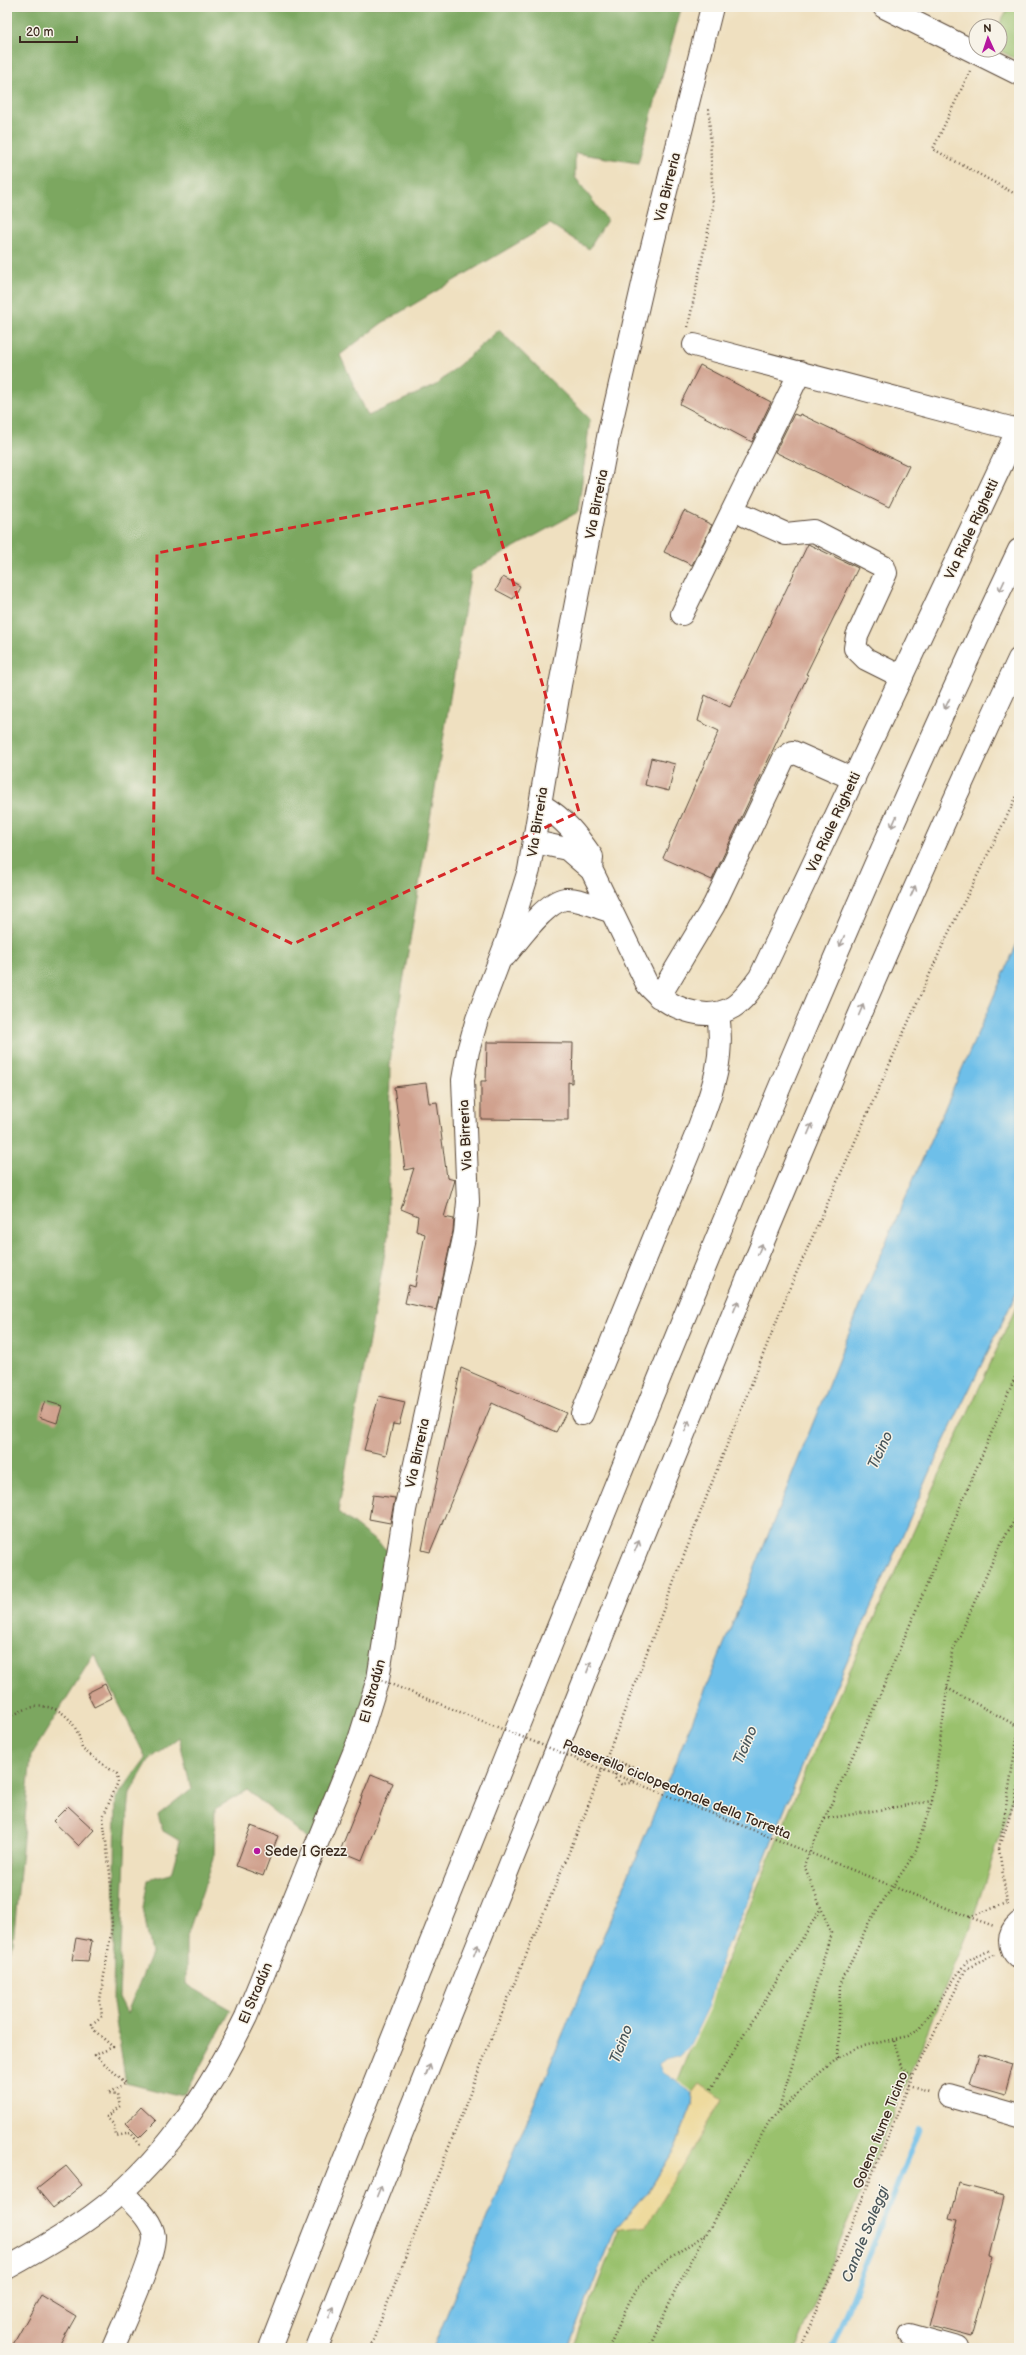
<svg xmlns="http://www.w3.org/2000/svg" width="1026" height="2355" font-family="'Balsamiq Sans',sans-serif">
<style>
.green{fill:#9ac16d;stroke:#6a7646}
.forest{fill:#7ba760;stroke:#5b683f;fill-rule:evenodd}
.sand{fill:#eeda9e;stroke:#94825e}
.water{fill:#6ebfe9;stroke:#547484}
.pier{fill:#efe0c0}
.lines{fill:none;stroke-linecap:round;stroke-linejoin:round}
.stream{stroke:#6ebfe9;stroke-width:5.5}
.building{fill:#d0a18e}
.minor-casing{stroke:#564536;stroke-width:24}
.highway-casing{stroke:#564536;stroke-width:24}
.path{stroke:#564536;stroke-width:2.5;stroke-dasharray:1 3;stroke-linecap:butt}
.minor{stroke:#fff;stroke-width:22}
.highway{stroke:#fff;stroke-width:22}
.path-bridge{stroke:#564536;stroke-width:2.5;stroke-dasharray:1 3;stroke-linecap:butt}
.oneway{stroke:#a79f9a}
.marked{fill:none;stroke:#d62828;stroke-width:3;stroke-dasharray:8 5;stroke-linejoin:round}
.poi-dot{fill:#b5179e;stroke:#f7f3e8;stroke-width:1.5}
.labels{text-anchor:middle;stroke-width:3;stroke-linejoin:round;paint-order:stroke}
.street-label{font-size:14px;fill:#3b2a1e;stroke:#f7f3e8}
.poi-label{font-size:14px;fill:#3b2a1e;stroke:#f7f3e8;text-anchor:start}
.water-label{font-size:15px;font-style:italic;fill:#4a575b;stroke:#f7f3e8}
</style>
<rect width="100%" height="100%" fill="#f7f3e8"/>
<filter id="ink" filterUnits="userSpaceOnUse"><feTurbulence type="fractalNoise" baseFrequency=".025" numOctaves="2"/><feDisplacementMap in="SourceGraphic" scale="8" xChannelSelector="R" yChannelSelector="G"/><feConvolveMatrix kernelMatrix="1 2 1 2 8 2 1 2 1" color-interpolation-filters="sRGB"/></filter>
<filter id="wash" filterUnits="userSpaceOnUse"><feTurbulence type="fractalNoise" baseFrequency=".012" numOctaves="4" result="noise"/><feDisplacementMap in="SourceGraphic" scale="16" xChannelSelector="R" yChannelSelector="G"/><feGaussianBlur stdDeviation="0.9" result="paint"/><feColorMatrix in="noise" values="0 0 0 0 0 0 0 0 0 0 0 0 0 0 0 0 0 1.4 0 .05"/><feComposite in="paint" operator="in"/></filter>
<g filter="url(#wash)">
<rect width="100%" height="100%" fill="#efe0c0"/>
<g class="green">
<path d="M1009,7H1019V61L999,50L998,26Z"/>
<path d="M1019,1301V1778L968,1933L796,2348H573L681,2070L829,1716Z"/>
</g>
<path class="forest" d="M7,7H678L681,9L638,163L575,153V177L607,220L589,249L550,224L382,323L340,355L368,416L436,385L499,330L590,419L578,512L471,571L390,1061L388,1236L338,1512L396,1557L385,1636L316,1846L247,1790L215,1809L214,1858L186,1939V1984L231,2010L185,2094L174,2095L126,2083L113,2003L116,1798L146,1758L94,1654L31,1756L13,1943L7,1956ZM179,1737L191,1789L158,1815L163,1831L180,1841L171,1874L148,1880L143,1907L151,1954L127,2013L119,1997L126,1834L130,1793L149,1760Z"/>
<path class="sand" d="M700,2084L722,2099L646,2226L614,2230L648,2192L675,2148L692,2105L693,2093Z"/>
<path class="water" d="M1019,939V1288L944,1441L825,1711L731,1941L725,1949L709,2006L690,2045L678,2056L666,2059L659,2064L662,2072L693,2093L692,2105L675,2148L648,2192L614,2230L568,2348H433L736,1615L882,1251Z"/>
<path class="pier" d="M731,1941H733L727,1950L711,2007L692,2046L679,2058L667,2061L662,2065L663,2071L694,2092L693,2093L662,2072L659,2064L666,2059L678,2056L690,2045L709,2006L725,1949Z"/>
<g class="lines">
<path class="stream" d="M832,2348L919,2129"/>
</g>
<g id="blocks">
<g class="building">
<path d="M700,365L771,402L752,442L680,404Z"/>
<path d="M794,414L799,416L800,414L909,466L889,507L775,452Z"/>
<path d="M684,511L712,525L692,565L664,552Z"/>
<path d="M808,544L858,568L806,674L808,675L712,880L663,858L719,731L698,721L705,695L730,707Z"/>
<path d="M503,577L520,586L513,599L496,590Z"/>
<path d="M651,758L675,764L669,791L645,785Z"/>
<path d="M487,1042L573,1043L572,1083L568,1082V1120L481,1119V1081H486Z"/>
<path d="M426,1083L429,1103L437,1102L447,1178L455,1180L444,1217L454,1219L453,1231L436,1310L405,1303L409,1285L415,1287L425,1234L416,1231L418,1216L401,1209L414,1168L405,1170L394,1087Z"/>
<path d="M461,1368L566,1413L556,1432L492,1403L430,1552L422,1550Z"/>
<path d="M379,1396L405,1402L399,1425L393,1424L386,1455L364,1450Z"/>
<path d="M45,1401L62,1406L57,1423L39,1417Z"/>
<path d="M373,1495L395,1498L390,1523L369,1519Z"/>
<path d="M105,1684L112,1698L94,1707L87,1693Z"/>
<path d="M371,1774L393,1783L362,1860L340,1851Z"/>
<path d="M68,1806L94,1830L79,1846L53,1821Z"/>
<path d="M251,1826L278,1836L263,1876L236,1866Z"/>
<path d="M76,1938L92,1941L88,1961L72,1960Z"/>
<path d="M979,2054L1013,2064L1005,2094L970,2084Z"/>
<path d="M141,2107L156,2121L139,2138L125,2124Z"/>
<path d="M66,2166L82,2185L53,2208L37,2189Z"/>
<path d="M959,2184L1004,2196L989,2256L993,2257L971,2337L930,2326L958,2220L950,2218Z"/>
<path d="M41,2295L76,2316L58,2348H11Z"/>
</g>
</g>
</g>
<g filter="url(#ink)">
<use href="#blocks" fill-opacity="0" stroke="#564536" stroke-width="1"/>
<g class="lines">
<defs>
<g id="minor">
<path d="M884,7L1019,74"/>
<path d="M694,345L1018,430"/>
<path d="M746,516L786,534L814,531L884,567L886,573L857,636L855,648L866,659L902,677"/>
<path d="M682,614L800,372"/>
<path d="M541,805C564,818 577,835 592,857L591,869L647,984C666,1007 705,1024 733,1007C744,1000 752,988 760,977L1019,427"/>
<path d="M535,842L567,849L589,868"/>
<path d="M506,955C519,940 545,902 565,899C579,898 596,907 610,911"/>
<path d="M659,997L714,905L784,758L793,752L854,779"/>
<path d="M582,1414L696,1135C712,1091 725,1061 718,1013"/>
<path d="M1019,1923C1007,1933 1007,1948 1019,1958"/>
<path d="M949,2096L1019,2116"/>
<path d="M7,2268C36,2252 66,2235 92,2216C163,2164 208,2094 246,2017L359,1740L378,1679L405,1510L465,1233L468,1202L463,1080L468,1051L477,1019L508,938L529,870L560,685L609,432L645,275L712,7"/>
<path d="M910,2335L957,2348"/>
<path d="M113,2348C122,2326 155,2257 154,2236C152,2219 133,2204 122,2192"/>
</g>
<g id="highway">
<path d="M270,2348C381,2062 497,1778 612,1494C741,1177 871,860 1019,550"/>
<path d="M317,2348C399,2137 485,1927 570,1716C712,1361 857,1006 1019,659"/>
</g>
</defs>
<use href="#minor" class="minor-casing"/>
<use href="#highway" class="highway-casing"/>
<g class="path">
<path d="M970,71L933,149L1019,196"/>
<path d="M688,327L713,207L709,109"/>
<path d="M947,1688L1019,1727L999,1849"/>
<path d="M7,1720C40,1693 76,1708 82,1749L117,1774L118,1782L103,1817L110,1874L112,1927L100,2000L102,2016L92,2024L94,2030L113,2047L95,2055L126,2083L108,2093L117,2094L120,2106L107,2117L114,2125L116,2136L131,2133L140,2145"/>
<path d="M606,1757C617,1761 643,1767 630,1783L621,1784L615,1778V1772"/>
<path d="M825,1819L932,1801"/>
<path d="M1002,1841L1019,1786"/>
<path d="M999,1849L1007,1903L1009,1907"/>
<path d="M969,1917L994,1926"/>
<path d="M969,1917L1007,1903"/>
<path d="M894,2040L901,2067L913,2075"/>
<path d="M838,2058L840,1985L869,1922L915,1853L932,1801L952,1653L997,1551L1019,1512"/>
<path d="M908,2085L929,2091"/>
<path d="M711,2089L821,1908"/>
<path d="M779,2110L831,1933L804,1865L886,1681L1019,1368"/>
<path d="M370,2348L494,2032L585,1814L716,1472L791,1285L945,940L1019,792"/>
<path d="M609,2348C617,2331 623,2313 632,2297C648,2269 679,2252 706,2234"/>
<path d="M649,2348L679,2283L770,2120L821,2072L838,2058L859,2047L908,2036L920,2029L966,1962L990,1950"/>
<path d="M801,2348L913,2075L966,1969L994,1955"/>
</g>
<use href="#minor" class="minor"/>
<use href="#highway" class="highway"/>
<g class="path-bridge">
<path d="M378,1679L969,1917"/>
<path d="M615,1772L621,1765H631L635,1771L634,1782"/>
</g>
</g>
<defs><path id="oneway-shaft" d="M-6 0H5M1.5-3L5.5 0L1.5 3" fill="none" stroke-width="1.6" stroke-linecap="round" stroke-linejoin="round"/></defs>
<g class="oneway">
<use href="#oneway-shaft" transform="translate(1002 586) rotate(115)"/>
<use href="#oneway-shaft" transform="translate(947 704) rotate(115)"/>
<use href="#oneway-shaft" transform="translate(894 822) rotate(114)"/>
<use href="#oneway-shaft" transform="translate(913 891) rotate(-66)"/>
<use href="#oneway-shaft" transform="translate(842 941) rotate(113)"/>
<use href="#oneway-shaft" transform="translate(861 1010) rotate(-67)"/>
<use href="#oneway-shaft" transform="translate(810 1129) rotate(-67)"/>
<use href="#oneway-shaft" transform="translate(760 1249) rotate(-67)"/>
<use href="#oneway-shaft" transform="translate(736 1306) rotate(-68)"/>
<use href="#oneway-shaft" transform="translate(687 1426) rotate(-68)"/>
<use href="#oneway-shaft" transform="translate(637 1546) rotate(-68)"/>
<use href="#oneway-shaft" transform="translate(589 1667) rotate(-69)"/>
<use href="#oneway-shaft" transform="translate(476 1950) rotate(-68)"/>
<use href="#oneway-shaft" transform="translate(428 2070) rotate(-68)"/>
<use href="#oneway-shaft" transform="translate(379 2191) rotate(-68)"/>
<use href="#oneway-shaft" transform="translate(331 2312) rotate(-69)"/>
</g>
</g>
<path class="marked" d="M487,491L579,812L293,944L153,876L157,553Z"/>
<circle class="poi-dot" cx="257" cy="1851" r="4"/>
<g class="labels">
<g class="street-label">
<text transform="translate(667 187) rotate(-76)" y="5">Via Birreria</text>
<text transform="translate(596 504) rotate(-79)" y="5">Via Birreria</text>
<text transform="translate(971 529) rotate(-65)" y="5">Via Riale Righetti</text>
<text transform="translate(537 822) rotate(-81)" y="5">Via Birreria</text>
<text transform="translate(833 822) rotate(-65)" y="5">Via Riale Righetti</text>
<text transform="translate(465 1135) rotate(-93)" y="5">Via Birreria</text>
<text transform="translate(417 1453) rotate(-78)" y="5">Via Birreria</text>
<text transform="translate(372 1691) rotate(-75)" y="5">El Stradún</text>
<text transform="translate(677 1789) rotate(22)" y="5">Passerella ciclopedonale della Torretta</text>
<text transform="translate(255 1993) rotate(-67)" y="5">El Stradún</text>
<text transform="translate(880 2130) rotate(-68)" y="5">Golena fiume Ticino</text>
</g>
<g class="poi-label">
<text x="265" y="1856">Sede I Grezz</text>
</g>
<g class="water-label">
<text transform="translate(880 1450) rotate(-65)" y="5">Ticino</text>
<text transform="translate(745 1745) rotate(-67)" y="5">Ticino</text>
<text transform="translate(621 2044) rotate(-69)" y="5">Ticino</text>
<text transform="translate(865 2234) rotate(-68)" y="5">Canale Saleggi</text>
</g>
</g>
<rect width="1026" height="2355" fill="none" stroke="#f7f3e8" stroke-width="24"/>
<g transform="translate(988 38) rotate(357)"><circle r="19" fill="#f7f3e8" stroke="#aca397"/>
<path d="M0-3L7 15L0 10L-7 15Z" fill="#b5179e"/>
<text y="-6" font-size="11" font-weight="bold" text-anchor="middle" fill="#3b2a1e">N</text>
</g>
<path d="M20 36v6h57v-6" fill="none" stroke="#3b2a1e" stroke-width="2"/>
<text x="26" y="36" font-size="12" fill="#3b2a1e" stroke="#f7f3e8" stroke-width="3" paint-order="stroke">20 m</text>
</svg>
